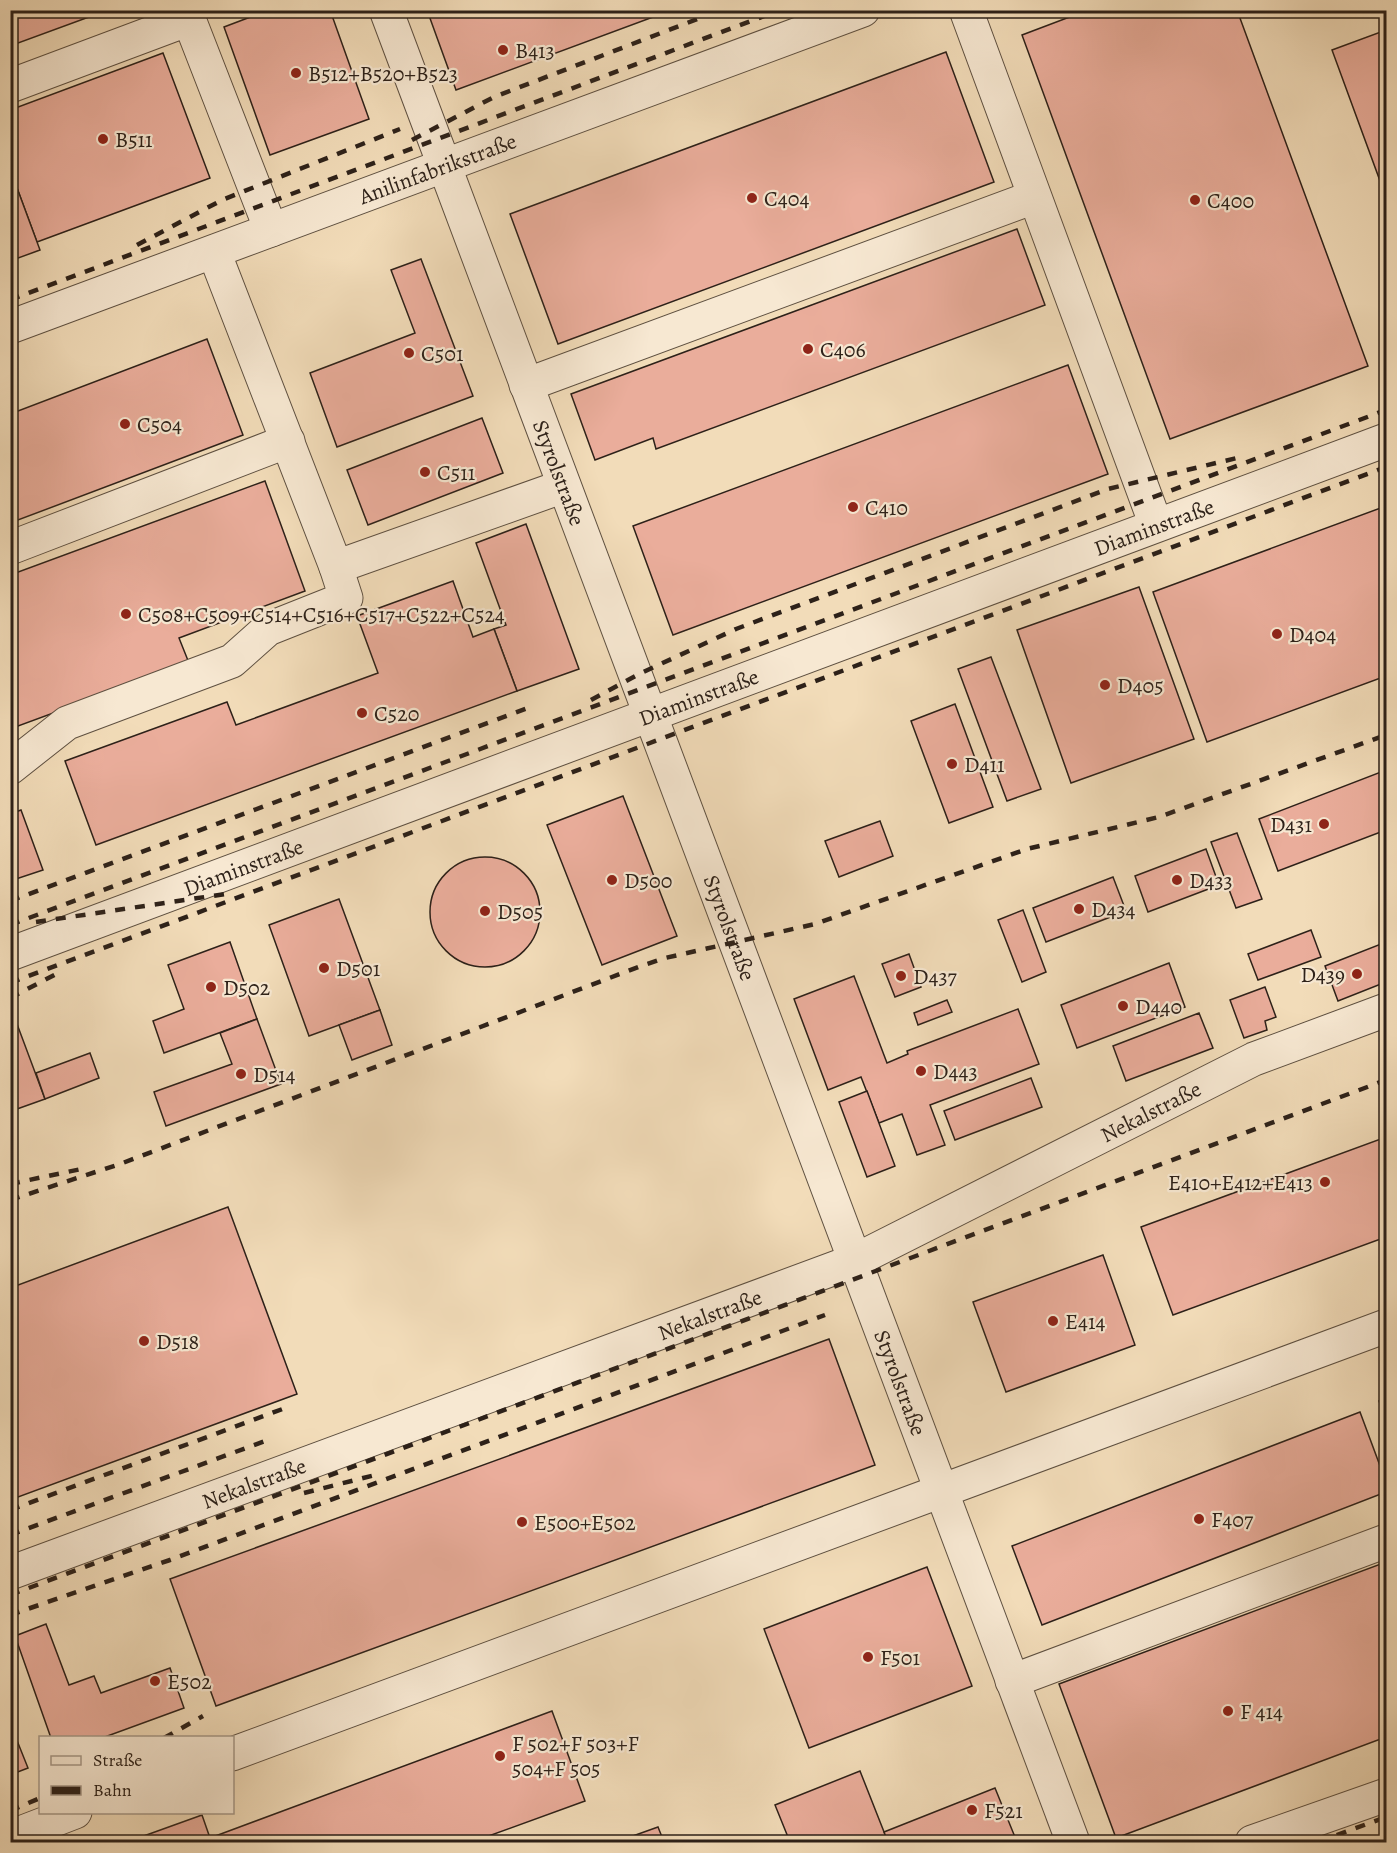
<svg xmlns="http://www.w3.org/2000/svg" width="1397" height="1853" font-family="Alegreya,serif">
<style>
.building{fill:#eaad9b;stroke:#2d2119;stroke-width:1.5}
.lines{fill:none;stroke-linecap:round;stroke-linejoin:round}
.minor-casing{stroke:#5e5041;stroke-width:35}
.minor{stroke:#f7e8d2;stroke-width:33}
.rail{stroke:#2d2119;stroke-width:4.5;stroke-dasharray:10 10;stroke-linecap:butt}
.poi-dot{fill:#8f2418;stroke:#f7e8d2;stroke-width:2}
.labels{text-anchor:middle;stroke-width:4.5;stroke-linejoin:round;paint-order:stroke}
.poi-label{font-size:22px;fill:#2d2119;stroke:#f7e8d2;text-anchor:start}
.street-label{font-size:22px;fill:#2d2119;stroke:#f7e8d2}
</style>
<rect width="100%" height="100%" fill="#f2dcb9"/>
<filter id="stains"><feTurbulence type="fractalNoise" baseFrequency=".00333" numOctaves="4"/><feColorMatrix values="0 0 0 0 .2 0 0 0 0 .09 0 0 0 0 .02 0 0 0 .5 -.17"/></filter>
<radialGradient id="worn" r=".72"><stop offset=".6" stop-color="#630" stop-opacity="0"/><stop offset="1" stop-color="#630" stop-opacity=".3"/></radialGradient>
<g class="building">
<path d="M10,10H108L10,46Z"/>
<path d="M269,10H330L369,119L270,155L224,27Z"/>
<path d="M427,10H672L456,90Z"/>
<path d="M1088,10H1237L1368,366L1170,439L1022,35Z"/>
<path d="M1386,30V187L1383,189L1332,50Z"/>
<path d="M946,52L994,182L558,344L510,214Z"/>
<path d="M163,53L210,178L37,242L10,169V110Z"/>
<path d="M10,169L40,250L10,261Z"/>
<path d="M1017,229L1045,305L656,449L653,438L595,460L571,394Z"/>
<path d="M421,259L473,396L337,447L310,373L415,333L391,270Z"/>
<path d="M207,339L243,435L10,523V414Z"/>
<path d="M1068,365L1108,474L673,635L633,526Z"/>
<path d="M482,418L503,473L368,525L347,470Z"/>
<path d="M265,481L305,591L179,638L189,663L10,729V575Z"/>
<path d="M1386,506V676L1207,742L1153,592Z"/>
<path d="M526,524L579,669L517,691L494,629L506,625L476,543Z"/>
<path d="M453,581L473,637L494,629L517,691L96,845L65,761L227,702L236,725L378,673L357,616Z"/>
<path d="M1139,587L1194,739L1071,783L1017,630Z"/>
<path d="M991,657L1041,789L1007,801L958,669Z"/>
<path d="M955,704L993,807L949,823L911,721Z"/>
<path d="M1386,770V830L1278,871L1259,819Z"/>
<path d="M623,796L677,936L602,965L547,825Z"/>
<path d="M21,810L43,870L10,881V814Z"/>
<path d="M880,821L893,856L839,877L825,841Z"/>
<path d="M1237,833L1262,899L1236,908L1211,842Z"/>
<path d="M1206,849L1219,885L1148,912L1135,876Z"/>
<circle cx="485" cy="912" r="55"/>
<path d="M1113,877L1126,911L1046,942L1033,908Z"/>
<path d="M339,899L380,1010L309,1036L269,925Z"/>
<path d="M1023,910L1046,972L1022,982L998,920Z"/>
<path d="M1311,930L1321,957L1258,980L1248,954Z"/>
<path d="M230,942L257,1019L164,1053L153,1021L184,1009L168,965Z"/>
<path d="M1386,942V982L1338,1001L1325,966Z"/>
<path d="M909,954L921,987L895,997L882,964Z"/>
<path d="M1169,963L1185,1007L1077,1048L1061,1005Z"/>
<path d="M854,976L887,1063L908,1054L907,1051L1018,1009L1039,1064L930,1105L945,1145L917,1155L902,1114L879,1123L861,1077L828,1090L794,999Z"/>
<path d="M1265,987L1276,1017L1265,1021L1267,1030L1244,1038L1230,1000Z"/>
<path d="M947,1000L952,1012L918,1025L914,1013Z"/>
<path d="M380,1010L392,1045L352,1060L339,1025Z"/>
<path d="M1199,1013L1213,1048L1126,1081L1113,1046Z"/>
<path d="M257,1019L281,1084L166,1126L154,1092L232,1064L220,1033Z"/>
<path d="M17,1024L45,1099L17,1109L10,1091V1026Z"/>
<path d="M90,1053L99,1078L45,1099L36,1073Z"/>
<path d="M1031,1078L1042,1107L955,1140L944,1111Z"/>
<path d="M867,1091L895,1166L867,1177L839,1102Z"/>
<path d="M1386,1137V1237L1173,1315L1141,1227Z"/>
<path d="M228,1207L297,1394L10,1500V1288Z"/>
<path d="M1103,1255L1135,1345L1006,1392L973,1302Z"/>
<path d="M829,1339L875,1465L216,1706L170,1579Z"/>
<path d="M1386,1398V1421L1379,1401Z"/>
<path d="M1360,1412L1386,1482V1492L1042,1625L1012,1546Z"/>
<path d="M1386,1562V1737L1116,1838L1059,1684Z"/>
<path d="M927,1567L972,1686L809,1748L764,1629Z"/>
<path d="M46,1624L69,1685L94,1676L101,1693L170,1668L184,1708L102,1738H51L15,1636Z"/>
<path d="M552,1711L585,1801L472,1842H127L202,1815L210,1838Z"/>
<path d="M10,1723L28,1768L10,1775Z"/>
<path d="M860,1771L888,1842H790L775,1805Z"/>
<path d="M995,1788L1017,1842H888L884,1832Z"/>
<path d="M658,1827L664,1842H616Z"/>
</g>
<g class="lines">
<defs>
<g id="minor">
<path id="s1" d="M386,10L1073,1842"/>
<path d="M966,10L1156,525"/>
<path d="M10,86L189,19L271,230"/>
<path d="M214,252L336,567L564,486"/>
<path id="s2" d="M10,327L863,10"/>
<path d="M526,385L1034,197"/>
<path d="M10,548L288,441"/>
<path d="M10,768L67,723L232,661L268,629L346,598L336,567"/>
<path id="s3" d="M10,954L1386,440"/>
<path id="s4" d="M10,1573L854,1261L1254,1059L1386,1010"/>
<path d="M1012,1681L1386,1541"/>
<path d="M232,1754L1386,1326"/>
<path d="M10,1837L75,1812"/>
<path d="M1252,1842L1386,1795"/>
</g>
</defs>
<use href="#minor" class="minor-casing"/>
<use href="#minor" class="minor"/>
<g class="rail">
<path d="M412,140L494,97L721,10"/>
<path d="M137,245L222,200L400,129"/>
<path d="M10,300L780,10"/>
<path d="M591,700L639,674L736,629L1108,489L1241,457"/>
<path d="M10,901L528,708"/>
<path d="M36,922L232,893"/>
<path d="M10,925L1386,410"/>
<path d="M10,983L1386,467"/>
<path d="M10,998L58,973"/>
<path d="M10,1184L86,1168"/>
<path d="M10,1200L120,1164L641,966L665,958L815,924L1027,849L1159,817L1386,735"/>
<path d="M10,1276L15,1274"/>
<path d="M304,1493L379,1474"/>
<path d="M10,1510L288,1407"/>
<path d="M10,1535L265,1441"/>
<path d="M10,1595L1386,1080"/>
<path d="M10,1615L170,1560L825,1315"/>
<path d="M164,1738L203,1716"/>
<path d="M10,1811L40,1798"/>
<path d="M1318,1842L1386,1817"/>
</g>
</g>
<g class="poi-dot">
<circle cx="503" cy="50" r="6"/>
<circle cx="296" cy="73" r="6"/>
<circle cx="103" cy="139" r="6"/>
<circle cx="752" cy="198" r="6"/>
<circle cx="1195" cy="200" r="6"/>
<circle cx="808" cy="349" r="6"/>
<circle cx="409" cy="353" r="6"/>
<circle cx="125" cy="424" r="6"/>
<circle cx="425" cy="472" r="6"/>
<circle cx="853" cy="507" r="6"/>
<circle cx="126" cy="614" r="6"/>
<circle cx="1277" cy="634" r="6"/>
<circle cx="1105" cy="685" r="6"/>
<circle cx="362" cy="713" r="6"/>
<circle cx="952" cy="764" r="6"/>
<circle cx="1324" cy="824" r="6"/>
<circle cx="612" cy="880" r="6"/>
<circle cx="1177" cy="880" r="6"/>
<circle cx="1079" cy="909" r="6"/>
<circle cx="485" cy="911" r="6"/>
<circle cx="324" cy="968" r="6"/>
<circle cx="1357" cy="974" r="6"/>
<circle cx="901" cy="976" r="6"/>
<circle cx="211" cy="987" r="6"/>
<circle cx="1123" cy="1006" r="6"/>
<circle cx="921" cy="1071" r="6"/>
<circle cx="241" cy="1074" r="6"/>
<circle cx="1325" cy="1182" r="6"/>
<circle cx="1053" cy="1321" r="6"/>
<circle cx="144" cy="1341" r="6"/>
<circle cx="1199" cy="1519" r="6"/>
<circle cx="522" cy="1522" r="6"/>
<circle cx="868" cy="1657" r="6"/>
<circle cx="155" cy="1681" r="6"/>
<circle cx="1228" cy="1711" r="6"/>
<circle cx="500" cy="1756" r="6"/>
<circle cx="972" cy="1810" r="6"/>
</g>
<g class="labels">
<g class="poi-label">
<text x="515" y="58">B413</text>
<text x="308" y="81">B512+B520+B523</text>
<text x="115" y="147">B511</text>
<text x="764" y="206">C404</text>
<text x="1207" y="208">C400</text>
<text x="820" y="357">C406</text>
<text x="421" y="361">C501</text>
<text x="137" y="432">C504</text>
<text x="437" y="480">C511</text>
<text x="865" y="515">C410</text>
<text x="138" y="622">C508+C509+C514+C516+C517+C522+C524</text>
<text x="1289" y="642">D404</text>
<text x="1117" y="693">D405</text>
<text x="374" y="721">C520</text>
<text x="964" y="772">D411</text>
<text x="1312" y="832" text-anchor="end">D431</text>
<text x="624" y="888">D500</text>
<text x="1189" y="888">D433</text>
<text x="1091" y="917">D434</text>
<text x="497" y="919">D505</text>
<text x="336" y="976">D501</text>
<text x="1345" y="982" text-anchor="end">D439</text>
<text x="913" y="984">D437</text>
<text x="223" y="995">D502</text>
<text x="1135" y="1014">D440</text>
<text x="933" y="1079">D443</text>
<text x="253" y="1082">D514</text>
<text x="1313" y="1190" text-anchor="end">E410+E412+E413</text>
<text x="1065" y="1329">E414</text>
<text x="156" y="1349">D518</text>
<text x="1211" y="1527">F407</text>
<text x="534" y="1530">E500+E502</text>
<text x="880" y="1665">F501</text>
<text x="167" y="1689">E502</text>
<text x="1240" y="1719">F 414</text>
<text x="512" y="1751">F 502+F 503+F<tspan x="512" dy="25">504+F 505</tspan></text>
<text x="984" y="1818">F521</text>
</g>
<g class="street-label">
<text dy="8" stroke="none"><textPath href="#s2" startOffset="456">Anilinfabrikstraße</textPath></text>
<text dy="8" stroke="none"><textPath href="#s1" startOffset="494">Styrolstraße</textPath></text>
<text dy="8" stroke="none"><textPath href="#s3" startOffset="1221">Diaminstraße</textPath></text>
<text dy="8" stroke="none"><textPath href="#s3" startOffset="735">Diaminstraße</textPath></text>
<text dy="8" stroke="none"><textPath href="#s3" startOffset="249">Diaminstraße</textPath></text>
<text dy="8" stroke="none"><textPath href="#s1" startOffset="980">Styrolstraße</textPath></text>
<text dy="8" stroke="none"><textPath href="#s4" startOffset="1232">Nekalstraße</textPath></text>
<text dy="8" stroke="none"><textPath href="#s4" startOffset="746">Nekalstraße</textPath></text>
<text dy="8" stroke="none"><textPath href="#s1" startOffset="1466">Styrolstraße</textPath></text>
<text dy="8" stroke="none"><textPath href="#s4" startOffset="260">Nekalstraße</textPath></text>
</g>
</g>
<rect width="1397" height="1853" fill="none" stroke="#f2dcb9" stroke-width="36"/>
<rect x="12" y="12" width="1373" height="1829" fill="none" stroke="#2d2119" stroke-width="3"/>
<rect x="18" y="18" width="1361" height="1817" fill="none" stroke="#2d2119" stroke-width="1.5"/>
<rect x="39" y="1736" width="195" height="78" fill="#f7e8d2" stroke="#a69888" stroke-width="1.5"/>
<rect x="51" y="1756" width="30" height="9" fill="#f7e8d2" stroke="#a69888" stroke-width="1.5"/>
<text x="93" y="1766" font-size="18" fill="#2d2119">Straße</text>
<rect x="51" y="1786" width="30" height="9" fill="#2d2119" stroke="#a69888" stroke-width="1.5"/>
<text x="93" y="1796" font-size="18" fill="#2d2119">Bahn</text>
<rect width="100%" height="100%" filter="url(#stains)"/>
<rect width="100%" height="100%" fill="url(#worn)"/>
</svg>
